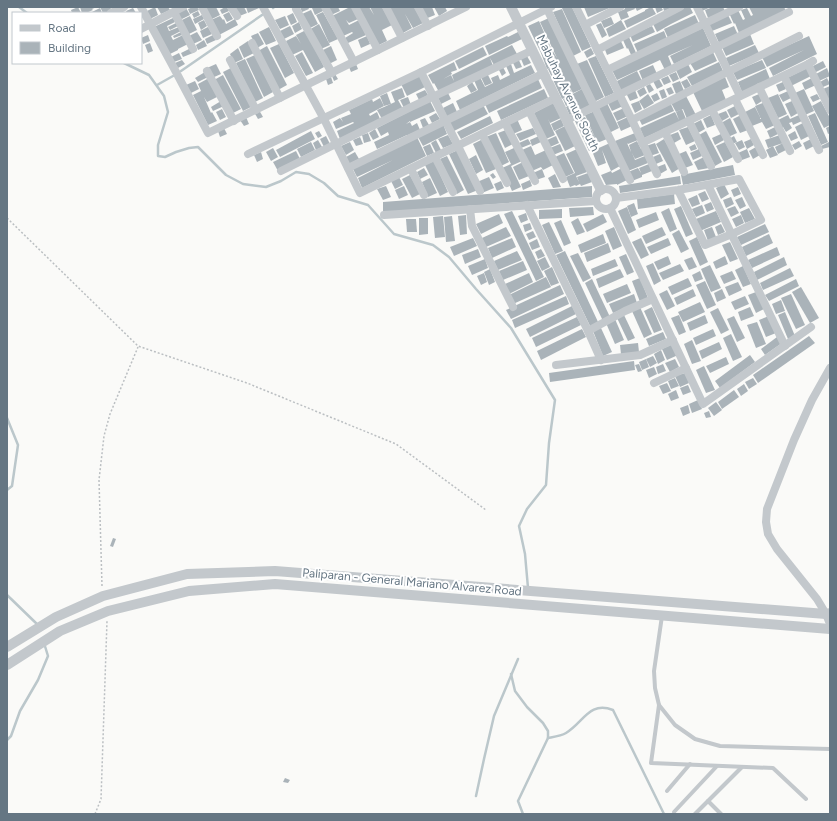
<svg xmlns="http://www.w3.org/2000/svg" width="837" height="821" font-family="Figtree,sans-serif">
<style>
.lines{fill:none;stroke-linecap:round;stroke-linejoin:round}
.stream{stroke:#bbc7cb;stroke-width:2.5}
.building{fill:#aab3b9}
.path{stroke:#bbbfc2;stroke-width:1.5;stroke-dasharray:2 2;stroke-linecap:butt}
.service{stroke:#c3c8cc;stroke-width:4}
.minor{stroke:#c3c8cc;stroke-width:8}
.tertiary{stroke:#c3c8cc;stroke-width:10}
.labels{text-anchor:middle;stroke-width:4;stroke-linejoin:round;paint-order:stroke}
.street-label{font-size:12px;fill:#657683;stroke:#fff}
</style>
<rect width="100%" height="100%" fill="#fafaf8"/>
<g class="lines">
<g class="stream">
<path d="M19,7L27,13"/>
<path d="M273,8L274,7"/>
<path d="M124,63L149,75L164,96L168,112L158,145V156L165,157L176,152L189,148L198,147L226,175L243,184L266,187L281,181L296,172L309,174L324,183L338,196L368,205L394,234L433,245L449,257L476,289L511,328L555,400L549,443L546,485L527,509L519,526L525,554L528,588"/>
<path d="M181,71L262,15"/>
<path d="M157,85L173,76"/>
<path d="M7,418L18,445L12,486L7,490"/>
<path d="M7,595L38,625"/>
<path d="M511,674L515,691L527,707L543,723L548,731V738L518,801L523,814"/>
<path d="M548,738C553,737 561,736 566,733C584,722 589,701 613,710L664,814"/>
<path d="M7,740L11,736L20,711L38,680L48,656L44,643"/>
<path d="M476,796L484,759L494,716L518,659"/>
</g>
</g>
<g class="building">
<path d="M78,7L81,13H72L71,10Z"/>
<path d="M80,7H97L92,9L93,10L86,13H82Z"/>
<path d="M100,7H110L112,11L108,13H103Z"/>
<path d="M155,7L158,15L150,19L147,11Z"/>
<path d="M157,7H168L170,10L161,14Z"/>
<path d="M193,7H197L199,10L190,14L188,9Z"/>
<path d="M203,7H216L220,15L210,20Z"/>
<path d="M225,7H227L229,11L222,14L220,10Z"/>
<path d="M232,7H244L247,13L237,17Z"/>
<path d="M246,7H258L259,8L248,13Z"/>
<path d="M300,7H308L309,9L302,12Z"/>
<path d="M314,7H322L323,11L315,15L312,8Z"/>
<path d="M327,7H338L340,11L331,15Z"/>
<path d="M350,7H353L358,19L349,23L346,20L349,25L359,20L366,35L348,43L345,38L353,33L352,32L341,37L332,16Z"/>
<path d="M361,7H369L374,15L370,7H382L392,25L382,30L387,41L377,46L358,8Z"/>
<path d="M389,7H402L404,11L402,7H414L423,23L413,28L405,14L412,28L403,33Z"/>
<path d="M420,7H432L435,15L425,19Z"/>
<path d="M434,7H445L447,11L439,16Z"/>
<path d="M564,7H572L591,47L582,51L562,8Z"/>
<path d="M584,7H612L588,17Z"/>
<path d="M624,7H634L635,9L627,12L629,17L621,20L626,29L609,37L606,29L621,20L618,12L625,9Z"/>
<path d="M635,7H643V8L637,11Z"/>
<path d="M651,7H652L656,14L627,28L624,21L645,11V10Z"/>
<path d="M655,7H661L663,10L657,13Z"/>
<path d="M663,7H674L664,11Z"/>
<path d="M686,7H690L693,13L671,24L657,32L653,24Z"/>
<path d="M700,7H711L702,11Z"/>
<path d="M713,7H723L725,11L708,18L705,10Z"/>
<path d="M749,7H784L786,11L739,33L735,23L734,24L729,13L738,10L743,20L745,19L741,10L747,8L751,16L753,15Z"/>
<path d="M100,8L102,13H90Z"/>
<path d="M133,8L136,13H127L126,11Z"/>
<path d="M186,8L190,15L180,20L177,13Z"/>
<path d="M562,9L581,52L573,56L553,12Z"/>
<path d="M311,10L318,24L308,29L302,14Z"/>
<path d="M198,11L200,15L194,18L192,14Z"/>
<path d="M229,12L233,19L227,22L223,15Z"/>
<path d="M323,12L338,39L329,43L320,23H321H320L316,15Z"/>
<path d="M293,13L297,22L291,25L287,16Z"/>
<path d="M202,15L204,19L195,24L193,19Z"/>
<path d="M695,15L699,24L668,38L664,29Z"/>
<path d="M728,15L732,23L712,31L708,23Z"/>
<path d="M190,16L197,30L187,35L180,21Z"/>
<path d="M220,16L223,20L224,19L226,24L235,19L238,25L219,35L211,20Z"/>
<path d="M285,16L289,25L280,29L275,20Z"/>
<path d="M611,17L614,24L604,28L601,21Z"/>
<path d="M173,18L175,22L167,26L169,31L179,27L181,31L171,36L173,40L183,35L188,44L178,49V50L168,55L154,27Z"/>
<path d="M549,18L575,74L566,78L575,74L582,89L573,93L568,84L573,94L562,99L548,69L552,67L547,69L541,53L528,26L539,21L551,48L557,58L540,22Z"/>
<path d="M204,20L207,26L201,30L198,23Z"/>
<path d="M299,22L302,29L295,33L292,26Z"/>
<path d="M176,23L178,26L170,30L168,27Z"/>
<path d="M601,23L607,35L602,38L596,25Z"/>
<path d="M319,24L330,45L321,49L309,30Z"/>
<path d="M290,26L294,34L284,39L280,31Z"/>
<path d="M652,26L655,32L633,42L630,35Z"/>
<path d="M734,26L738,35L719,43L715,34Z"/>
<path d="M208,27L212,34L203,38L200,31Z"/>
<path d="M269,27L276,41L266,45L259,32Z"/>
<path d="M703,28L711,46L674,64L670,56L693,45L668,56L672,66L665,70L660,60L617,80L612,70Z"/>
<path d="M306,30L324,67L315,72L303,50L292,55L286,41L296,36L301,44L296,35Z"/>
<path d="M664,31L667,39L638,53L634,44Z"/>
<path d="M181,32L182,35L174,38L173,36Z"/>
<path d="M197,32L202,40L193,44L189,36Z"/>
<path d="M518,32L522,39L489,55L485,46L507,36L508,37Z"/>
<path d="M258,33L264,44L257,48L251,36Z"/>
<path d="M750,34L754,44L726,56L722,47Z"/>
<path d="M148,35L150,41L143,44L141,38Z"/>
<path d="M213,35L216,40L207,44L205,39Z"/>
<path d="M367,36L370,44L361,48L358,40Z"/>
<path d="M809,36L817,54L773,76L769,68L804,50L767,67L762,57Z"/>
<path d="M629,37L637,55L632,57L628,48L627,49L623,40Z"/>
<path d="M620,39L624,48L607,55L604,47Z"/>
<path d="M204,40L207,46L198,50L196,45Z"/>
<path d="M248,41L254,53L244,58L239,47Z"/>
<path d="M150,43L153,51L148,53L145,45Z"/>
<path d="M279,44L294,73L285,78L270,48Z"/>
<path d="M512,45L517,54L494,65L490,58L493,66L439,92L434,83L433,84L428,75L454,62L457,70L451,72L452,74L443,79L451,75L454,81L452,75Z"/>
<path d="M755,45L759,53L729,66L726,58Z"/>
<path d="M267,46L287,85L278,90L258,51Z"/>
<path d="M331,46L337,60L329,64L323,50Z"/>
<path d="M483,47L487,55L459,69L455,61Z"/>
<path d="M191,48L193,53L183,57L181,53Z"/>
<path d="M238,48L243,59L234,63L230,54Z"/>
<path d="M591,48L594,54L587,58L584,52Z"/>
<path d="M302,52L313,73L306,76L295,56Z"/>
<path d="M713,52L717,61L695,71L690,63Z"/>
<path d="M179,53L182,59L174,62L171,57Z"/>
<path d="M255,55L273,92L264,97L246,59Z"/>
<path d="M527,56L531,63L524,66L521,59Z"/>
<path d="M596,56L614,93L605,97L588,59Z"/>
<path d="M518,58L522,67L516,69L512,61Z"/>
<path d="M245,59L263,98L255,102L236,63Z"/>
<path d="M182,60L185,64L178,68L175,63Z"/>
<path d="M587,60L604,97L594,102L577,64Z"/>
<path d="M762,60L766,68L737,80L733,72Z"/>
<path d="M823,61L826,67L814,73L811,67Z"/>
<path d="M719,62L723,71L692,86L687,77Z"/>
<path d="M216,64L221,74L212,78L207,68Z"/>
<path d="M356,64L358,69L351,72L349,67Z"/>
<path d="M511,64L514,73L531,65L535,73L460,110L456,101L478,90L474,80L480,77L485,87L493,83L491,78L498,75L500,80L510,75L506,66Z"/>
<path d="M688,64L692,72L680,79L676,70Z"/>
<path d="M653,65L657,74L643,81L639,71Z"/>
<path d="M503,67L506,73L502,76L499,70Z"/>
<path d="M231,68L251,107L243,111L223,72Z"/>
<path d="M807,68L811,76L791,86L787,78Z"/>
<path d="M827,68L830,76L819,81L816,74Z"/>
<path d="M766,69L770,79L742,92L738,82Z"/>
<path d="M637,71L642,81L621,91L617,81Z"/>
<path d="M205,72L208,77L198,82L195,78Z"/>
<path d="M676,72L679,79L673,82L669,75Z"/>
<path d="M487,73L492,83L485,86L481,77Z"/>
<path d="M335,74L338,79L334,81L332,76Z"/>
<path d="M223,75L241,109L231,114L214,80Z"/>
<path d="M419,75L425,87L407,96L401,84Z"/>
<path d="M668,76L671,82L664,85L661,79Z"/>
<path d="M331,77L333,83L328,85L326,79Z"/>
<path d="M725,77L729,87L722,90L726,100L702,111L693,92Z"/>
<path d="M209,78L219,96L207,102L204,97L211,113L212,112L217,121L208,125L193,95L201,91L198,84Z"/>
<path d="M812,78L816,85L805,90L802,83Z"/>
<path d="M827,78L830,84L823,87L820,82Z"/>
<path d="M538,79L542,88L489,113L485,104Z"/>
<path d="M659,79L663,86L657,89L653,81Z"/>
<path d="M687,79L691,86L685,89L681,82Z"/>
<path d="M195,81L199,89L191,93L186,85Z"/>
<path d="M680,81L684,91L676,94L672,84Z"/>
<path d="M472,82L477,90L471,93L467,86Z"/>
<path d="M783,82L786,89L779,92L776,85Z"/>
<path d="M650,84L654,90L649,93L646,86Z"/>
<path d="M830,86V103L823,89Z"/>
<path d="M644,87L647,93L640,97L637,91Z"/>
<path d="M671,87L674,93L669,95L666,89Z"/>
<path d="M402,88L405,97L398,100L403,109L382,119L377,110L384,107L385,108L384,107L395,102L391,92Z"/>
<path d="M544,89L548,98L501,120L497,111Z"/>
<path d="M582,89L590,105L570,116L566,107L577,101L566,106L563,99Z"/>
<path d="M664,89L667,97L662,99L659,91Z"/>
<path d="M804,89L814,111L805,115L795,93Z"/>
<path d="M425,90L428,95L419,100L416,94Z"/>
<path d="M635,90L638,98L630,101L626,93Z"/>
<path d="M788,91L791,98L783,102L779,95Z"/>
<path d="M387,93L391,104L384,106L380,96Z"/>
<path d="M448,93L451,99L441,104L438,98Z"/>
<path d="M657,93L660,99L654,102L651,96Z"/>
<path d="M648,94L654,103L644,109L639,101Z"/>
<path d="M759,94L762,101L756,105L752,97Z"/>
<path d="M778,94L787,114L778,118L768,98Z"/>
<path d="M817,94L820,99L813,102L810,97Z"/>
<path d="M686,96L696,115L687,119L683,109L676,112L671,103Z"/>
<path d="M408,97L411,105L404,108L400,100Z"/>
<path d="M619,97L623,106L612,111L608,103Z"/>
<path d="M380,98L384,106L369,114L370,116L377,112L380,119L340,139L337,131L354,123L353,122L336,129L333,122L340,118L343,122L341,118L351,114L349,110L372,99L373,102Z"/>
<path d="M221,101L224,106L213,111L211,107Z"/>
<path d="M430,101L435,111L410,122V121L406,124L410,122L412,126L417,123L420,130L408,135H407L377,149L374,142L389,135L388,132L381,136L377,128Z"/>
<path d="M639,101L642,109L635,113L631,104Z"/>
<path d="M792,101L798,113L791,117L785,104Z"/>
<path d="M821,101L830,118V125L824,128L812,106Z"/>
<path d="M670,102L674,111L642,125L639,119Z"/>
<path d="M765,102L775,125L766,129L762,122L752,126L745,112L755,107L761,119L755,106Z"/>
<path d="M453,103L457,112L447,117L443,108Z"/>
<path d="M553,103L561,118L550,123L548,119L555,135L546,139L534,113Z"/>
<path d="M607,103L619,128L609,133L597,108Z"/>
<path d="M483,105L488,114L454,131L449,122Z"/>
<path d="M735,106L739,114L731,118L727,110Z"/>
<path d="M624,108L628,116L617,121L613,113Z"/>
<path d="M222,109L226,117L220,120L216,112Z"/>
<path d="M682,109L686,119L644,138L640,128L675,112L679,120L676,112Z"/>
<path d="M259,110L263,117L258,119L254,112Z"/>
<path d="M595,111L607,139L597,143L598,147L589,151L575,121L585,117L597,142L585,115Z"/>
<path d="M726,111L729,117L722,121L718,114Z"/>
<path d="M436,113L440,119L432,123L429,117Z"/>
<path d="M815,113L828,142L821,145L808,116Z"/>
<path d="M711,115L715,125L707,128L703,119Z"/>
<path d="M741,115L748,130L740,133L733,119Z"/>
<path d="M788,115L790,119L799,115L802,121L793,125L792,122L789,123L792,128L786,132L783,127H782L778,120Z"/>
<path d="M490,116L493,123L461,139L457,132Z"/>
<path d="M246,117L249,124L244,126L240,120Z"/>
<path d="M628,117L632,126L621,131L617,122Z"/>
<path d="M425,118L429,125L423,128L420,120Z"/>
<path d="M730,118L737,133L728,137L721,123Z"/>
<path d="M517,119L522,130L513,134L508,123Z"/>
<path d="M561,119L564,126L554,131L551,124Z"/>
<path d="M701,120L705,129L698,133L693,124Z"/>
<path d="M803,123L809,136L801,140L795,127Z"/>
<path d="M443,124L447,134L423,146L418,137Z"/>
<path d="M565,126L575,146L565,151L555,131Z"/>
<path d="M777,126L780,133L770,138L767,131Z"/>
<path d="M830,126V133L828,134L826,128Z"/>
<path d="M688,127L695,141L686,145L679,130Z"/>
<path d="M224,128L227,134L220,137L218,131Z"/>
<path d="M533,128L536,134L520,141L516,134Z"/>
<path d="M375,129L379,137L373,140L369,133Z"/>
<path d="M506,130L513,144L505,148L498,133Z"/>
<path d="M311,131L315,139L280,157L276,150Z"/>
<path d="M319,131L322,136L318,138L315,133Z"/>
<path d="M706,131L722,162L715,166L699,135Z"/>
<path d="M795,131L798,138L791,141L788,135Z"/>
<path d="M678,132L681,139L674,143L670,135Z"/>
<path d="M368,133L371,141L364,143L362,135Z"/>
<path d="M496,133L509,162L499,167L486,137Z"/>
<path d="M635,133L638,140L628,144L627,143L631,152L629,145L637,141L641,149L642,148L645,155L635,159L632,153L635,160L645,156L648,163L628,171L615,141Z"/>
<path d="M721,134L724,140L715,145L712,138Z"/>
<path d="M448,135L453,144L443,148L438,139Z"/>
<path d="M780,135L786,150L778,154L775,147L783,143L768,148L765,140Z"/>
<path d="M326,136L330,144L324,147L320,139Z"/>
<path d="M539,136L541,142L532,146L530,140Z"/>
<path d="M556,136L559,143L550,147L547,140Z"/>
<path d="M734,136L737,142L732,144L729,139Z"/>
<path d="M360,137L363,144L356,146L353,140Z"/>
<path d="M417,137L426,156L362,188L358,178L393,160L357,177L353,169Z"/>
<path d="M483,139L496,169L486,173L473,144Z"/>
<path d="M528,139L531,144L521,148L519,143Z"/>
<path d="M664,139L680,168L672,173L656,144Z"/>
<path d="M751,139L754,145L747,149L744,142Z"/>
<path d="M811,139L814,146L806,150L803,143Z"/>
<path d="M318,140L322,147L316,150L313,143Z"/>
<path d="M436,140L441,150L436,153L431,143Z"/>
<path d="M742,140L745,147L739,150L735,143Z"/>
<path d="M799,141L802,146L795,150L792,145Z"/>
<path d="M311,142L315,150L301,157L297,149Z"/>
<path d="M350,142L354,150L346,155L341,146Z"/>
<path d="M725,142L733,157L724,162L716,146Z"/>
<path d="M829,142L830,147L822,149L821,146Z"/>
<path d="M610,143L620,166L611,171L602,150L606,163L598,166L592,151Z"/>
<path d="M655,143L659,153L650,156L646,146Z"/>
<path d="M430,144L434,153L427,156L423,147Z"/>
<path d="M560,144L563,151L553,155L550,148Z"/>
<path d="M695,144L697,149L691,151L689,147Z"/>
<path d="M531,146L535,155L546,150L553,165L543,170L541,167L532,171L522,150Z"/>
<path d="M773,146L778,155L770,158L766,150Z"/>
<path d="M516,147L522,161L511,166L521,187L512,191L502,168L511,164L505,152Z"/>
<path d="M756,147L760,155L753,159L749,151Z"/>
<path d="M273,148L278,157L271,161L266,152Z"/>
<path d="M577,149L587,172L576,176L579,182L577,177L588,173L592,182L581,186L580,184L576,186L575,185L570,187L566,177L575,173L566,154Z"/>
<path d="M699,149L702,156L693,160L690,153Z"/>
<path d="M747,149L750,157L742,160L738,153Z"/>
<path d="M458,150L478,190L468,194L449,154Z"/>
<path d="M296,151L300,159L278,171L273,162Z"/>
<path d="M686,151L693,165L685,168L679,154Z"/>
<path d="M261,152L263,159L257,162L254,155Z"/>
<path d="M355,152L359,159L349,164L346,157Z"/>
<path d="M564,153L574,173L565,177L555,157Z"/>
<path d="M660,154L663,161L656,164L653,157Z"/>
<path d="M476,155L483,170L476,174L469,159Z"/>
<path d="M447,156L464,190L457,194L440,159Z"/>
<path d="M704,157L709,168L698,170L694,162Z"/>
<path d="M434,161L448,192L440,196L425,165Z"/>
<path d="M523,162L529,176L519,180L513,167Z"/>
<path d="M649,164L652,171L642,175V177L632,181L628,172L638,168L641,173L639,168Z"/>
<path d="M665,164L667,170L660,174L657,167Z"/>
<path d="M733,165L735,175L683,185L681,175Z"/>
<path d="M424,168L428,175L420,179L417,172Z"/>
<path d="M622,168L627,180L617,185V184L606,185L601,175L611,171L612,173Z"/>
<path d="M542,169L545,177L536,180L533,173Z"/>
<path d="M493,173L496,177L493,179L490,175Z"/>
<path d="M555,174L561,187L553,188L548,178Z"/>
<path d="M410,175L420,194L412,198L402,179Z"/>
<path d="M680,176L681,184L620,193L619,186Z"/>
<path d="M399,177L403,185L395,189L391,181Z"/>
<path d="M489,177L494,188L482,193L477,182Z"/>
<path d="M430,178L437,193L428,197L422,182Z"/>
<path d="M530,180L532,186L523,190L521,184Z"/>
<path d="M501,181L504,188L497,191L494,184Z"/>
<path d="M724,184L729,194L721,199L716,188Z"/>
<path d="M386,186L391,197L383,200L377,189Z"/>
<path d="M404,186L408,195L399,199L395,190Z"/>
<path d="M592,186V197L383,212V202Z"/>
<path d="M738,187L741,194L734,197L731,190Z"/>
<path d="M705,191L709,199L702,202L698,194Z"/>
<path d="M674,194L675,204L638,209L637,199Z"/>
<path d="M697,195L700,204L692,207L688,199Z"/>
<path d="M731,197L734,204L726,208L723,200Z"/>
<path d="M742,197L746,206L740,209L735,200Z"/>
<path d="M711,202L714,209L707,212L704,205Z"/>
<path d="M634,203L638,214L631,217L627,206Z"/>
<path d="M702,205L705,213L696,217L692,209Z"/>
<path d="M681,206L693,234L686,237L674,209Z"/>
<path d="M735,206L739,213L731,217L727,209Z"/>
<path d="M593,207L594,215L570,217L569,208Z"/>
<path d="M627,207L636,230L628,234L618,211Z"/>
<path d="M669,208L677,229L670,232L661,212Z"/>
<path d="M749,208L755,219L745,223L740,212Z"/>
<path d="M562,209V218L539,219V210Z"/>
<path d="M512,211L544,277L536,281L504,214Z"/>
<path d="M716,211L721,222L700,231L696,219Z"/>
<path d="M656,212L659,220L639,228L636,220Z"/>
<path d="M526,213L528,220L521,223L518,216Z"/>
<path d="M499,214L503,223L481,234L476,224Z"/>
<path d="M603,214L607,222L587,232L583,224Z"/>
<path d="M466,215L467,234L460,235L458,216Z"/>
<path d="M741,215L744,223L736,227L732,219Z"/>
<path d="M443,216L445,237L435,238L433,217Z"/>
<path d="M452,216L455,241L446,242L444,217Z"/>
<path d="M419,218H428V234L419,235Z"/>
<path d="M578,218L585,232L577,235L571,222Z"/>
<path d="M406,219H416L417,232H407Z"/>
<path d="M561,220L571,243L564,246L554,223Z"/>
<path d="M549,222L563,251L555,254L542,225Z"/>
<path d="M530,223L532,229L525,232L523,225Z"/>
<path d="M721,224L725,232L718,235L715,227Z"/>
<path d="M765,224L769,232L741,245L737,237Z"/>
<path d="M506,227L511,236L486,247L482,238Z"/>
<path d="M614,227L622,246L613,250L605,231Z"/>
<path d="M662,227L666,235L646,244L642,236Z"/>
<path d="M712,227L716,237L708,241L704,230Z"/>
<path d="M679,230L689,249L681,253L672,234Z"/>
<path d="M533,231L536,237L529,240L526,234Z"/>
<path d="M603,234L606,243L581,253L578,245Z"/>
<path d="M769,234L773,243L746,256L742,247Z"/>
<path d="M697,237L708,262L700,266L689,241Z"/>
<path d="M473,238L477,246L454,256L450,247Z"/>
<path d="M512,238L516,247L492,258L488,248Z"/>
<path d="M641,238L649,255L641,259L632,242Z"/>
<path d="M668,238L671,245L651,254L647,247Z"/>
<path d="M537,239L540,247L532,250L529,243Z"/>
<path d="M730,242L738,259L730,262L722,245Z"/>
<path d="M608,243L611,252L587,262L584,253Z"/>
<path d="M777,247L780,255L752,268L748,260Z"/>
<path d="M478,249L481,257L465,264L462,255Z"/>
<path d="M541,249L545,256L538,259L535,252Z"/>
<path d="M517,251L522,260L498,270L494,261Z"/>
<path d="M565,251L599,324L591,328L556,255Z"/>
<path d="M578,253L591,278L583,282L570,256Z"/>
<path d="M626,254L634,272L627,275L619,257Z"/>
<path d="M668,256L671,264L658,270L654,262Z"/>
<path d="M725,256L728,264L716,269L713,262Z"/>
<path d="M545,257L550,267L542,271L537,261Z"/>
<path d="M692,257L697,267L689,270L684,260Z"/>
<path d="M784,257L787,265L757,280L754,272Z"/>
<path d="M485,259L488,268L472,275L468,266Z"/>
<path d="M615,259L618,266L593,276L591,269Z"/>
<path d="M523,261L527,270L503,280L499,271Z"/>
<path d="M653,263L661,281L654,285L646,266Z"/>
<path d="M680,264L684,271L663,280L659,273Z"/>
<path d="M710,265L721,288L711,292L701,269Z"/>
<path d="M743,266L751,284L743,287L735,270Z"/>
<path d="M552,267L559,283L551,286L544,271Z"/>
<path d="M790,268L794,276L763,290L760,283Z"/>
<path d="M490,269L495,282L489,285L484,272Z"/>
<path d="M620,269L624,277L599,288L596,279Z"/>
<path d="M700,271L703,279L695,282L692,275Z"/>
<path d="M732,271L736,279L724,284L720,276Z"/>
<path d="M484,273L487,282L481,285L477,276Z"/>
<path d="M529,273L533,282L509,294L505,284Z"/>
<path d="M546,277L551,287L513,304L509,295Z"/>
<path d="M640,278L648,298L640,302L632,281Z"/>
<path d="M688,278L692,286L672,295L668,287Z"/>
<path d="M592,279L610,317L603,321L585,283Z"/>
<path d="M796,279L799,286L769,301L765,295Z"/>
<path d="M705,281L716,305L707,309L696,285Z"/>
<path d="M738,282L742,290L729,296L725,287Z"/>
<path d="M627,284L631,293L607,303L603,294Z"/>
<path d="M560,285L564,294L511,319L506,310Z"/>
<path d="M801,287L819,318L810,323L792,292Z"/>
<path d="M693,289L696,296L677,305L674,298Z"/>
<path d="M722,289L726,298L717,302L714,293Z"/>
<path d="M667,290L675,306L667,310L659,294Z"/>
<path d="M756,292L764,309L756,313L748,295Z"/>
<path d="M634,294L637,303L613,313L609,304Z"/>
<path d="M791,294L805,325L796,329L781,298Z"/>
<path d="M566,296L569,304L515,328L512,320Z"/>
<path d="M745,296L749,304L735,310L731,302Z"/>
<path d="M781,300L785,311L776,314L772,304Z"/>
<path d="M700,302L705,312L683,322L678,312Z"/>
<path d="M572,306L576,314L530,337L526,329Z"/>
<path d="M640,307L652,334L644,338L632,311Z"/>
<path d="M652,307L662,330L654,333L644,311Z"/>
<path d="M750,307L754,316L741,321L738,312Z"/>
<path d="M718,308L729,330L721,334L710,312Z"/>
<path d="M785,312L795,336L788,339L778,315Z"/>
<path d="M624,315L635,338L628,341L617,318Z"/>
<path d="M679,315L686,332L679,335L671,318Z"/>
<path d="M705,315L708,323L690,331L687,323Z"/>
<path d="M734,316L745,338L737,342L727,319Z"/>
<path d="M769,316L776,333L766,337L759,320Z"/>
<path d="M577,317L581,325L536,347L532,338Z"/>
<path d="M615,319L624,340L615,344L606,323Z"/>
<path d="M757,322L766,344L756,348L747,325Z"/>
<path d="M601,328L612,352L603,356L593,331Z"/>
<path d="M582,329L586,337L541,360L537,351Z"/>
<path d="M713,329L716,336L696,345L693,338Z"/>
<path d="M663,332L666,339L649,346L646,339Z"/>
<path d="M731,334L742,357L733,361L723,338Z"/>
<path d="M809,336L815,343L758,383L753,375Z"/>
<path d="M777,337L782,343L765,355L761,349Z"/>
<path d="M692,340L701,361L692,364L684,344Z"/>
<path d="M719,342L722,349L702,359L699,351Z"/>
<path d="M638,343L639,352L621,354L620,345Z"/>
<path d="M673,344L678,355L667,360L662,349Z"/>
<path d="M661,350L665,360L658,364L654,354Z"/>
<path d="M750,355L755,362L720,388L715,381Z"/>
<path d="M653,356L657,363L650,367L646,359Z"/>
<path d="M726,357L729,364L710,373L706,366Z"/>
<path d="M646,359L649,367L642,370L639,362Z"/>
<path d="M675,359L679,367L670,372L665,363Z"/>
<path d="M634,361L635,370L550,382L549,373Z"/>
<path d="M639,364L642,371L638,372L635,365Z"/>
<path d="M663,364L666,371L658,374L656,367Z"/>
<path d="M704,366L715,390L706,393L696,370Z"/>
<path d="M654,367L657,374L649,378L646,370Z"/>
<path d="M685,373L689,383L680,387L675,376Z"/>
<path d="M675,378L679,386L671,389L668,381Z"/>
<path d="M753,378L757,384L749,389L745,382Z"/>
<path d="M667,383L671,391L663,394L659,386Z"/>
<path d="M744,384L748,391L741,396L737,389Z"/>
<path d="M688,385L691,392L683,395L680,388Z"/>
<path d="M676,390L679,398L671,401L668,394Z"/>
<path d="M734,390L739,397L722,409L718,402Z"/>
<path d="M698,400L702,409L692,413L689,404Z"/>
<path d="M716,402L722,410L714,416L708,408Z"/>
<path d="M688,405L690,413L683,416L680,408Z"/>
<path d="M709,411L711,417L706,418L704,413Z"/>
<path d="M113,538L116,539L113,547L110,546Z"/>
<path d="M285,778L290,780L288,783L283,782Z"/>
</g>
<g class="lines">
<g class="path">
<path d="M7,218L138,346L247,383L396,444L486,510"/>
<path d="M102,586L99,480L104,436L110,414L138,347"/>
<path d="M95,814L101,799L107,621"/>
</g>
<g class="service">
<path d="M662,616L654,671L655,688L659,705L675,725L695,739L720,746L830,749"/>
<path d="M659,705L651,763L773,768L806,799"/>
<path d="M667,791L690,764"/>
<path d="M708,801L721,814"/>
<path d="M674,812L717,766"/>
<path d="M695,814L742,767"/>
</g>
<g class="minor">
<path d="M141,7L176,72L208,133L466,7"/>
<path d="M202,7L217,36"/>
<path d="M231,7L237,16"/>
<path d="M263,7L324,119L360,193L556,98"/>
<path d="M325,7L354,62"/>
<path d="M355,7L378,50"/>
<path d="M386,7L402,38"/>
<path d="M418,7L428,26"/>
<path d="M576,7L632,120L657,174"/>
<path d="M697,7L740,96"/>
<path d="M296,9L332,73"/>
<path d="M547,9L630,180"/>
<path d="M174,12L193,49"/>
<path d="M111,13L124,7"/>
<path d="M585,25L620,7"/>
<path d="M141,29L183,7"/>
<path d="M252,43L280,98"/>
<path d="M597,50L680,7"/>
<path d="M230,60L256,110"/>
<path d="M808,64L830,110"/>
<path d="M607,70L739,7"/>
<path d="M207,71L234,121"/>
<path d="M421,72L458,146L480,191"/>
<path d="M784,76L819,150"/>
<path d="M759,87L790,151"/>
<path d="M735,99L763,155"/>
<path d="M712,110L738,159"/>
<path d="M529,111L563,179"/>
<path d="M567,120L789,12"/>
<path d="M632,120L799,36"/>
<path d="M689,121L711,166"/>
<path d="M505,123L535,181"/>
<path d="M665,132L684,172"/>
<path d="M482,134L507,183"/>
<path d="M642,143L808,64L813,61"/>
<path d="M248,154L421,72L551,7"/>
<path d="M435,157L453,192"/>
<path d="M348,168L544,73"/>
<path d="M411,169L424,195"/>
<path d="M281,171L411,107L533,50"/>
<path d="M708,185L785,346"/>
<circle cx="606" cy="199" r="10"/>
<path d="M616,198L678,190L739,179L761,220L732,234L705,245L678,190"/>
<path d="M527,205L588,331L601,360"/>
<path d="M610,208L703,404L811,327"/>
<path d="M470,209L472,226L513,307"/>
<path d="M384,215L596,201"/>
<path d="M588,331L625,311L653,299"/>
<path d="M556,365L640,355L673,340"/>
<path d="M830,368L812,400L794,440L767,509L766,522L768,534L777,549L817,599L826,614L830,624"/>
<path d="M654,383L686,368"/>
</g>
<g class="tertiary">
<path d="M511,7L601,190"/>
<path d="M7,647L56,617L103,596L187,574L275,571L826,614L830,613"/>
<path d="M7,665L60,631L108,611L189,591L275,584L830,629"/>
</g>
</g>
<g class="labels">
<g class="street-label">
<text transform="translate(568 93) rotate(64)" y="4">Mabuhay Avenue South</text>
<text transform="translate(412 582) rotate(5)" y="4">Paliparan - General Mariano Alvarez Road</text>
</g>
</g>
<rect width="837" height="821" fill="none" stroke="#657683" stroke-width="16"/>
<rect x="12" y="12" width="130" height="52" fill="#ffffff" stroke="#c1c8cd"/>
<rect x="20" y="25" width="20" height="6" fill="#c3c8cc" stroke="#c1c8cd"/>
<text x="48" y="32" font-size="12" fill="#657683">Road</text>
<rect x="20" y="42" width="20" height="12" fill="#aab3b9" stroke="#c1c8cd"/>
<text x="48" y="52" font-size="12" fill="#657683">Building</text>
</svg>
